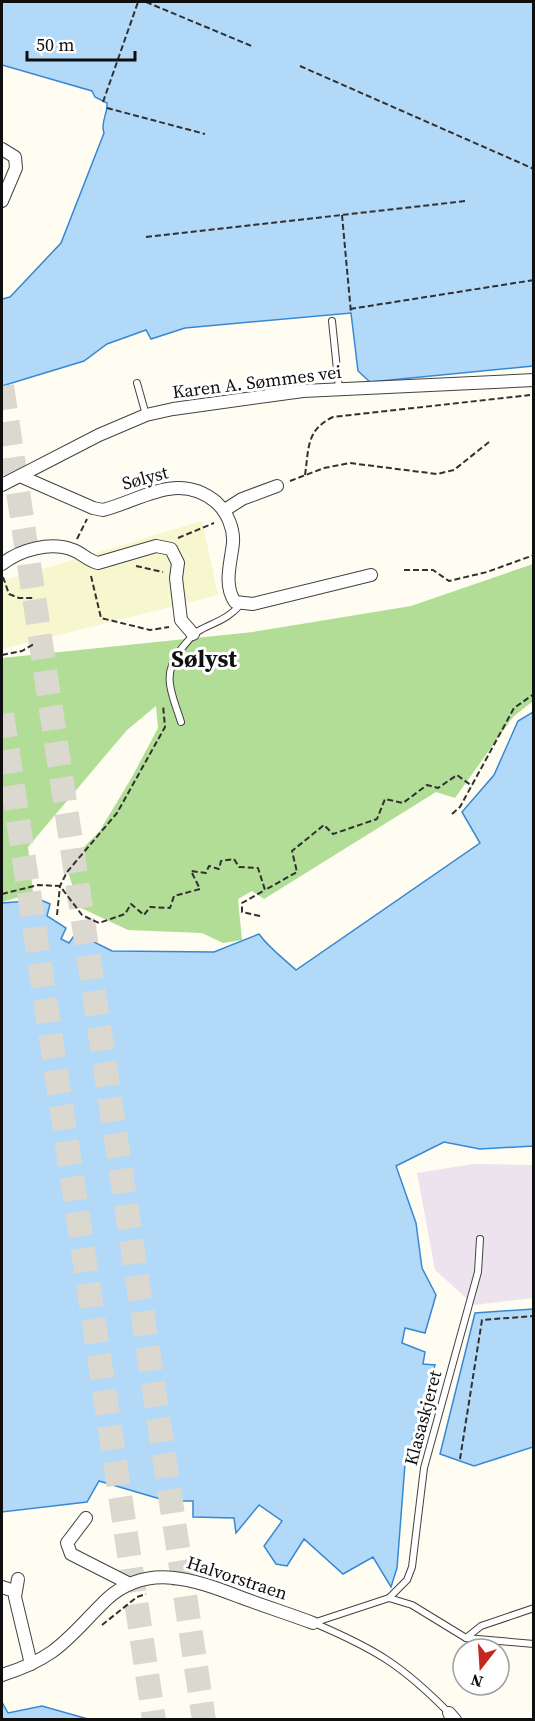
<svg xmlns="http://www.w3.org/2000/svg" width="535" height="1721" font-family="'Source Serif 4',serif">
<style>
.industrial{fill:#ede3ee}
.farmland{fill:#f6f6cf}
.forest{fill:#b1dd97}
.water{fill:#b3d9f9;stroke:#3788d3;stroke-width:1.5}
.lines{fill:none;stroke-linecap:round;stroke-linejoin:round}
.highway-tunnel{stroke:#dbd9cf;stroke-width:24;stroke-dasharray:24 12;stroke-linecap:butt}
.lane-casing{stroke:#424242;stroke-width:8}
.street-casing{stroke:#424242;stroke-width:14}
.path{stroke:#313131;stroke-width:2;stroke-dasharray:6 3;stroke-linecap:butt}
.lane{stroke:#fff;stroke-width:6}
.street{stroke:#fff;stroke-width:12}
.labels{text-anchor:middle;stroke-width:6;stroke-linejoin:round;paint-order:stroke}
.street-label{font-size:18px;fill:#0f0f0f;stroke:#fff}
.district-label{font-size:24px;font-weight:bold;fill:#0f0f0f;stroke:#fff}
</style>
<rect width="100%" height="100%" fill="#fffdf1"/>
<path class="industrial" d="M473,1164L533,1165V1298L474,1305L435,1270L417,1173Z"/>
<path class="farmland" d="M202,521L218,595L2,649V581Z"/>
<path class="forest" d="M533,564V701L513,717L455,798L436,792L264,899L252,891L238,899L242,940L223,943L202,933L128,930L79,907L66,865L99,832L132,777L158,728L156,706L127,730L28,847L33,893L2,902V658L253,632L411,606Z"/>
<g class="water">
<path d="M2,2H533V366L370,382L358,371L351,313L185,328L151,339L146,330L107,344L84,361L2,386V299L10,297L61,243L104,133C100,122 108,114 107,103L95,97L92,91L2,65Z"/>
<path d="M533,712V1146L480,1149L444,1142L396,1166L416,1223L422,1268L436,1295L425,1333L405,1328L402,1343L425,1352L423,1364L435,1365L405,1464L397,1568L391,1587L373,1557L343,1574L304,1539L287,1566L276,1564L264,1546L282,1521L259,1505L236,1533L234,1518L193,1517V1501H167L99,1481L87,1502L2,1512V903L41,900L50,904L47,916L66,928L61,939L69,943L76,933L112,951L214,952L259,934C269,948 283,958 296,970L480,843L462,812L494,775L518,721Z"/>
<path d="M533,1309V1447L474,1466L440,1454L475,1313Z"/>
<path d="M2,1702L8,1713L42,1706L88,1719H2Z"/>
</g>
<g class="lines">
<g class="highway-tunnel">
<path d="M2,386L204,1720"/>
<path d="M2,714L154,1720"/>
</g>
<defs>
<g id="lane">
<path d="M332,321L339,389"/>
<path d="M137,383L146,415"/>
<path d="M181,722C172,693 160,675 182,648C188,641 193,633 202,629C218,621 229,618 241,604"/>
<path d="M389,1598L407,1580L412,1567L424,1468L478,1272L480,1239"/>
<path d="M313,1623L389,1598L412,1605L466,1638L534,1644"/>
<path d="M314,1623C375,1649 402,1665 449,1713"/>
<path d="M466,1638L481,1626L534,1608"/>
</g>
<g id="street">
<path d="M2,149L15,157L16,168L2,201"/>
<path d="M20,476L93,508L103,510C142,500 178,471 216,502C227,512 234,528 233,543C231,562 223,585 235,602L253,604L371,575"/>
<path d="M2,485L99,435L146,415L173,409L303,391L534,380"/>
<path d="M225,510L242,499L277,486"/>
<path d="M2,564C20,550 50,541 73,550C82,553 88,561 98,563L156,546L171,549L178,563L176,578L181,620L193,634"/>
<path d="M86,1518L67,1543L71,1554L130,1584"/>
<path d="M18,1579L15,1597L31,1664"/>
<path d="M2,1587L14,1591"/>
<path d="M2,1675C59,1657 67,1638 107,1599C148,1562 195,1580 240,1597C264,1606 289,1614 313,1623"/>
<path d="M449,1713L455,1720"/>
</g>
</defs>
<use href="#lane" class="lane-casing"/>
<use href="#street" class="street-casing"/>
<g class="path">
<path d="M146,2L254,47"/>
<path d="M300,66L534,169"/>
<path d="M103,102L138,2"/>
<path d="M107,108L205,134"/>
<path d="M342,215L351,313"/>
<path d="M146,237L466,201"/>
<path d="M350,309L534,280"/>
<path d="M305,475C309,448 306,430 333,417L530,395"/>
<path d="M290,481L324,468L350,463L437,474L454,470L489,442"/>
<path d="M178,538L214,523"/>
<path d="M77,539L87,519"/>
<path d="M533,539L534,551"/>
<path d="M136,566L163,572"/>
<path d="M404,570H433L449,581L487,572L534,555"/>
<path d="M91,576L101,618L150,630L169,627"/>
<path d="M3,577L9,594L19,598H33"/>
<path d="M2,655L22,651L34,644"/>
<path d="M452,814L460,807L514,708L534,694"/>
<path d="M2,894L38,885L60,886L82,915L99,923L125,914L131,904L144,915L150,907L170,908L174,896L200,889L191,871L206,873L209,866L219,869L221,861L234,859L239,867L258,868L265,890L297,872L292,851L324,825L333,834L377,819L385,799L403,803L427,785L438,788L457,775L472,786"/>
<path d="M57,915L60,886L67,872L117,813L165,727L163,705"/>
<path d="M260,916L242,912V903L265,890"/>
<path d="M460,1459L482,1320L534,1316"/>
<path d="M102,1625L137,1597L146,1594"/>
</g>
<use href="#lane" class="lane"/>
<use href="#street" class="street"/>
</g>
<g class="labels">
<g class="street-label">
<text transform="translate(257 382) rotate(-7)" y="6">Karen A. Sømmes vei</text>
<text transform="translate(145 478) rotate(-15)" y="6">Sølyst</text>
<text transform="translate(423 1418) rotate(-75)" y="6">Klasaskjeret</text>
<text transform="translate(237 1578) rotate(18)" y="6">Halvorstraen</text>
</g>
<g class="district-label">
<text x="204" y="667">Sølyst</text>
</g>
</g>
<rect width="535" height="1721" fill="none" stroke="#0f0f0f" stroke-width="6"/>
<g transform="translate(481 1667) rotate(197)"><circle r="28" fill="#ffffff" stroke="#9f9f9f" stroke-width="1.5"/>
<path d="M0-4.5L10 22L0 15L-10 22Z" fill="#c52620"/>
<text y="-9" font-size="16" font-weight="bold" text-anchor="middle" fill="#0f0f0f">N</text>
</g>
<path d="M27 51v9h108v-9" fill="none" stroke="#0f0f0f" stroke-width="3"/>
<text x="36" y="51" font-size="18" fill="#0f0f0f" stroke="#ffffff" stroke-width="4.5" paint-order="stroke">50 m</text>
</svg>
